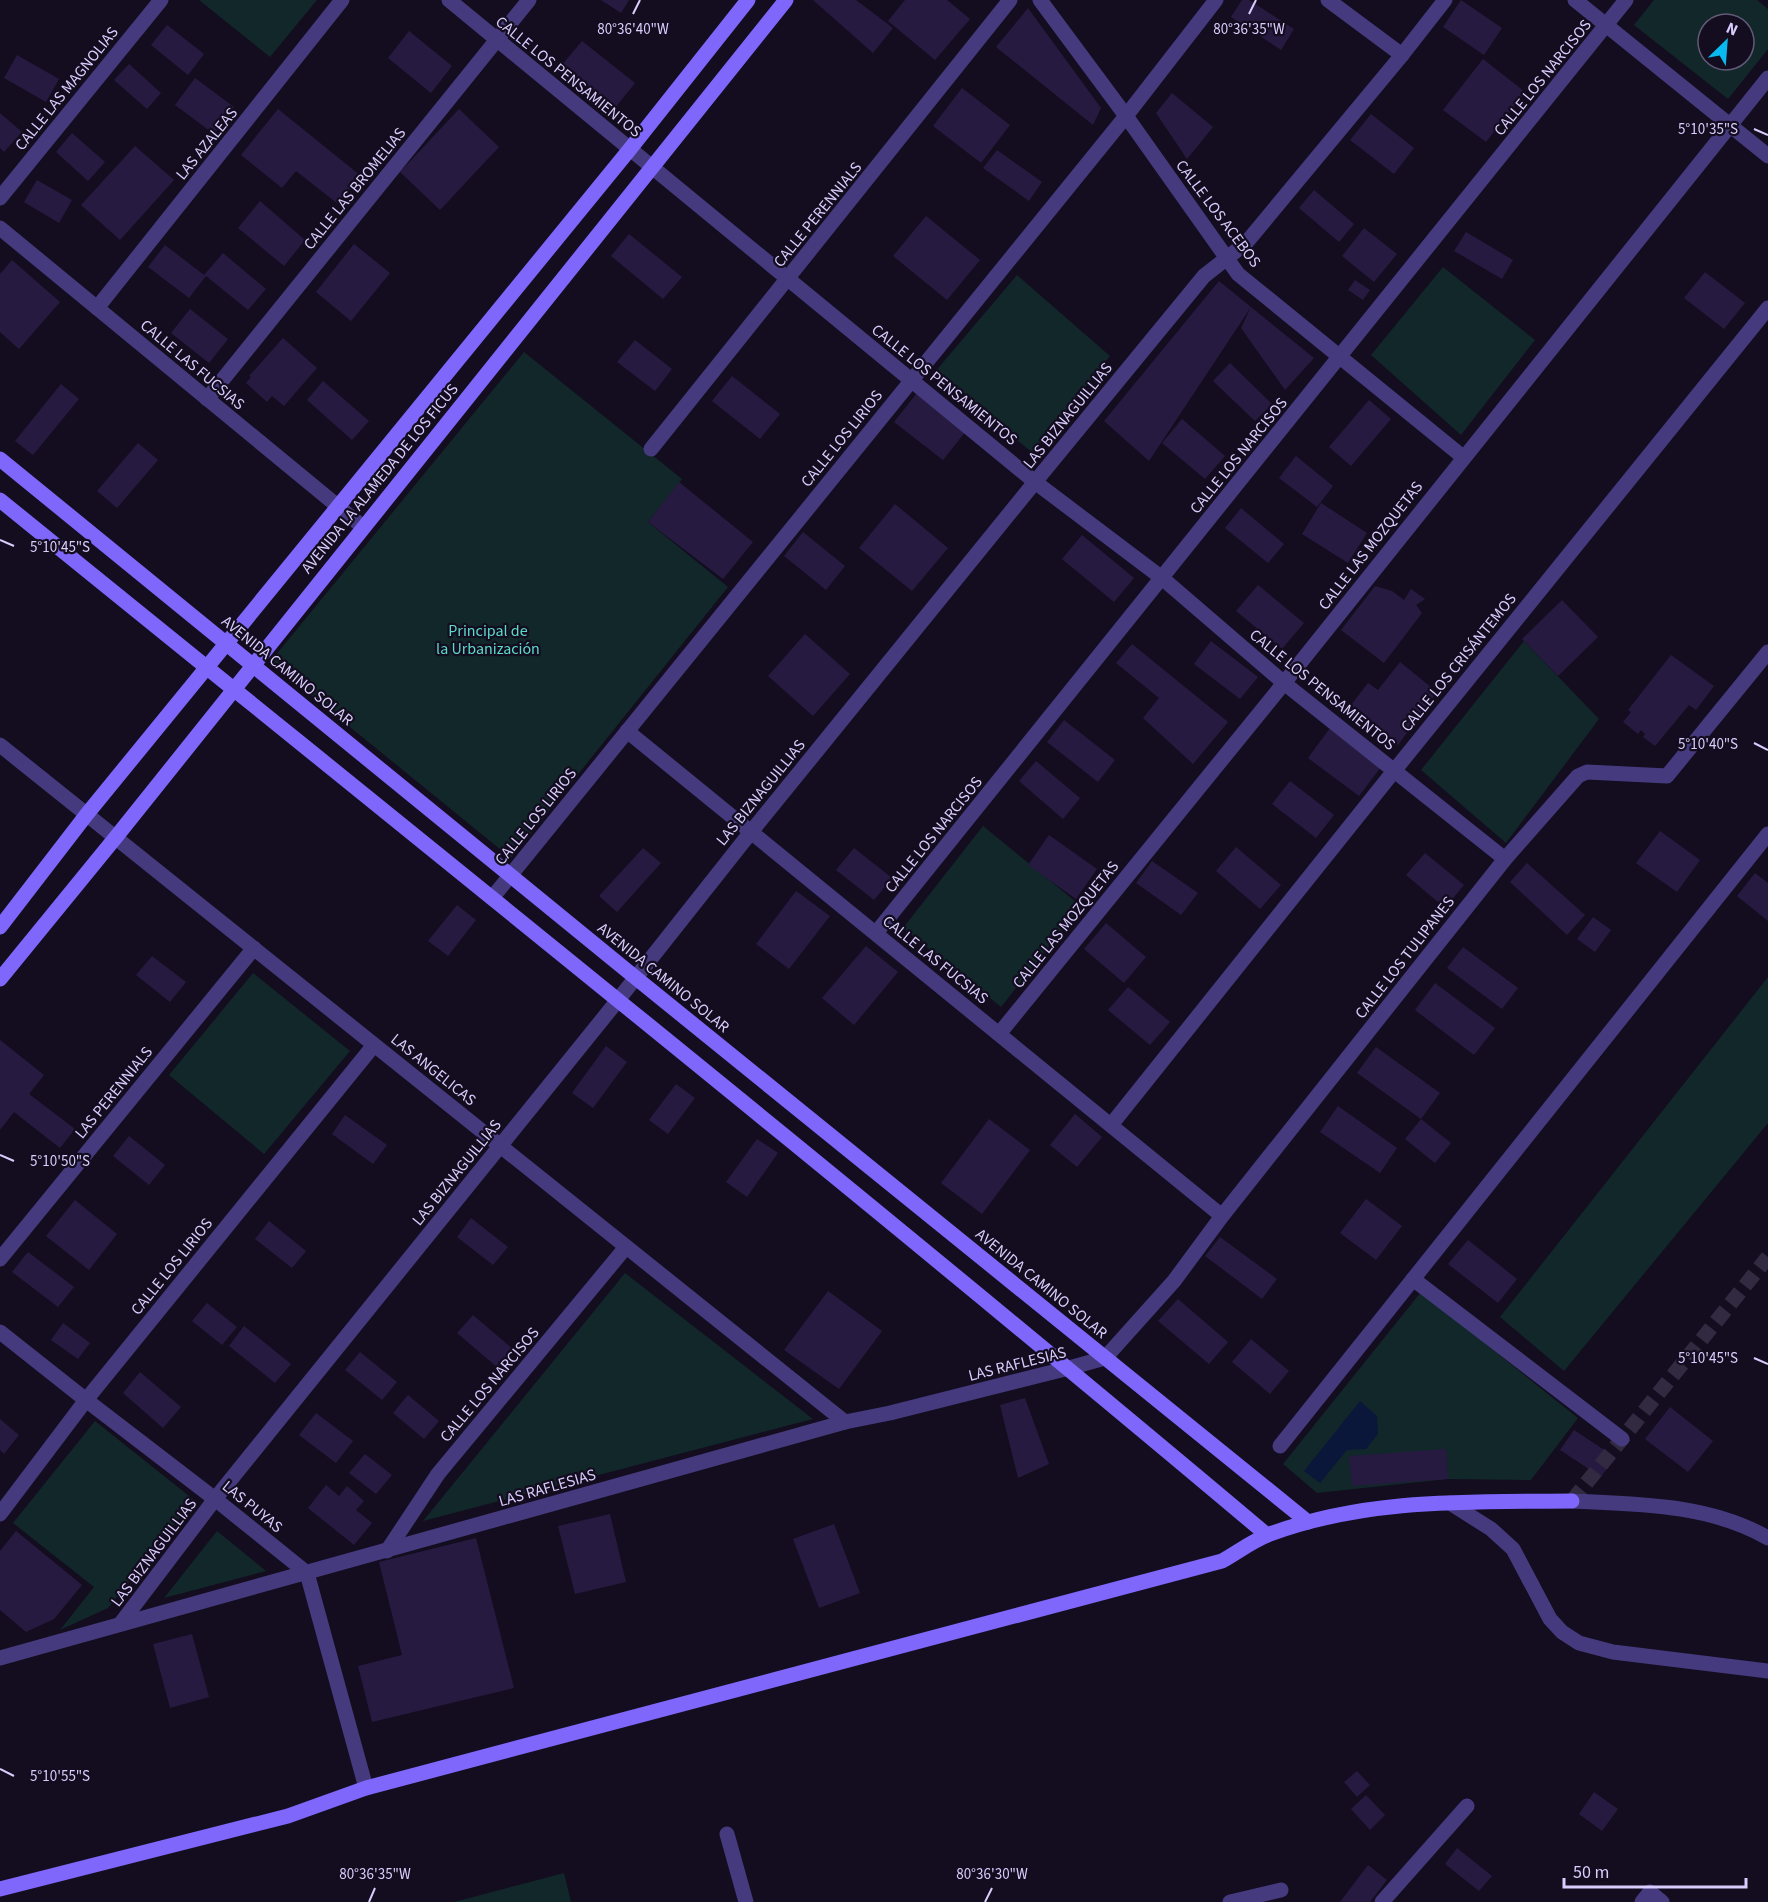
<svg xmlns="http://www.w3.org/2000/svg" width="1768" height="1902" font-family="'Source Sans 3',sans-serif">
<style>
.green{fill:#112729;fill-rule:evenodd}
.water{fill:#0b163b}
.building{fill:#271a40}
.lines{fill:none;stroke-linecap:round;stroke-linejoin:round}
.street-tunnel{stroke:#312a40;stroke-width:15;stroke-dasharray:15 8;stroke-linecap:butt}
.lane{stroke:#453a7d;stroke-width:15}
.street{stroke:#453a7d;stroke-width:15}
.secondary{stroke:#7e67fa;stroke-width:15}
.ticks{fill:none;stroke:#d9cdfd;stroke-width:2}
.labels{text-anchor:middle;stroke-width:4.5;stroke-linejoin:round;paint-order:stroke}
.street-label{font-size:16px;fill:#d9cdfd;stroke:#130d1f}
.park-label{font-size:16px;fill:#5cdacb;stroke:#130d1f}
.ticks-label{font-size:15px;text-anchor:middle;fill:#d9cdfd;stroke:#130d1f;stroke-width:4.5;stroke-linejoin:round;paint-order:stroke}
</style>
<rect width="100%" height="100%" fill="#130d1f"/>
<g class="green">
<path d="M199,0H317L270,57Z"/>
<path d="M1654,0H1757L1768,9V49L1728,99L1634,25ZM1708,24H1744V60H1708Z"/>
<path d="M1443,267L1535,340L1461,435L1371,355Z"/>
<path d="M1017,275L1110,356L1033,453L934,373Z"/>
<path d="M524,352L682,479L648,522L728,587L511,858L270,662Z"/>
<path d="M1524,641L1599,719L1506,843L1421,770Z"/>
<path d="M983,826L1081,906L1001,1007L903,928Z"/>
<path d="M253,973L350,1051L264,1154L169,1075Z"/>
<path d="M1768,977V1123L1564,1371L1500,1317Z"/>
<path d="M625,1273L813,1419L423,1521Z"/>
<path d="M1421,1292L1578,1418L1531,1480L1448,1479L1317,1493L1283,1464Z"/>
<path d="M95,1421L194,1500L108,1608L60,1630L94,1587L13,1523Z"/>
<path d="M217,1531L266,1571L164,1598Z"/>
<path d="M564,1873L571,1902H454Z"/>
</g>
<path class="water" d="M1360,1401L1377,1416L1378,1434L1366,1449L1347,1450L1320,1483L1304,1471Z"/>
<g class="building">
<path d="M601,0H629L621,13Z"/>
<path d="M813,0H856L893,28L873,53Z"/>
<path d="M905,0H947L970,19L935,60L888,21Z"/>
<path d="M1242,0H1249L1294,29L1281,50L1231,17Z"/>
<path d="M1461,0L1502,28L1484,55L1443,27Z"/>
<path d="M1028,8L1101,108L1093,125L996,47Z"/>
<path d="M167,25L204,54L188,75L151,45Z"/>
<path d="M409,31L452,66L431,93L388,58Z"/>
<path d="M582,41L635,83L615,108L561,66Z"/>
<path d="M17,55L59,79L46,102L4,78Z"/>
<path d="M1483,59L1525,92L1486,142L1443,110Z"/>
<path d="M129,64L161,93L147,109L114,80Z"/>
<path d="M195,78L234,107L214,134L175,105Z"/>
<path d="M962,88L1010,125L981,163L933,126Z"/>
<path d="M1172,93L1213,127L1187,159L1156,113Z"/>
<path d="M278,109L361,176L338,204L296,171L282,188L241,155Z"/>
<path d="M459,109L499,147L440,210L400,172Z"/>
<path d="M0,113L22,132L4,152L0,148Z"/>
<path d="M1371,114L1414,148L1394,174L1350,140Z"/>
<path d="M72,133L105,162L88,181L56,152Z"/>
<path d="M135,146L174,180L120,240L81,205Z"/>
<path d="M997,150L1042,182L1029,201L983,168Z"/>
<path d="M37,180L72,200L59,223L24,202Z"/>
<path d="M1314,190L1354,224L1339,242L1299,208Z"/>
<path d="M260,201L305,240L284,266L238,228Z"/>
<path d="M926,216L980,260L947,300L893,256Z"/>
<path d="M1364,228L1397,254L1374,282L1342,256Z"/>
<path d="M1466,232L1513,260L1502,279L1454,251Z"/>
<path d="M629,234L682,277L663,299L611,256Z"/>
<path d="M354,244L390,273L351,321L316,292Z"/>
<path d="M165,245L204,275L223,253L266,289L248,310L206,276L189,298L148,267Z"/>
<path d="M12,260L60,302L19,349L0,332V274Z"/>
<path d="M1705,272L1745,303L1724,329L1684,298Z"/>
<path d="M1355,280L1370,290L1363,300L1348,290Z"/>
<path d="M1219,281L1251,307L1314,358L1285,390L1241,328L1251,307L1149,461L1104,421Z"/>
<path d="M190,309L228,339L209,363L171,333Z"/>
<path d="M283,338L317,368L284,406L272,396L267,402L246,383L251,377L249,376Z"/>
<path d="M635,340L672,369L655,391L617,362Z"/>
<path d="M1230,363L1272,404L1255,421L1213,381Z"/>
<path d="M732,376L780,414L760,439L712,401Z"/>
<path d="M323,381L369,421L352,440L307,400Z"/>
<path d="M61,384L79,399L33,455L15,441Z"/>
<path d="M917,393L966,431L943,460L894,422Z"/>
<path d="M1369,400L1391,419L1351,466L1329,447Z"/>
<path d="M1182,419L1225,456L1205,479L1162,443Z"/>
<path d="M138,443L158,460L117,508L97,491Z"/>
<path d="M1296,456L1333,486L1317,507L1279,478Z"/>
<path d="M679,482L753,542L723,579L648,522Z"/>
<path d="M1321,503L1367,533L1348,563L1302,534Z"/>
<path d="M895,504L948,548L912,591L859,548Z"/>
<path d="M1241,508L1284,544L1268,563L1225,528Z"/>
<path d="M803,532L845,566L826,590L784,556Z"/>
<path d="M1082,535L1134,578L1114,602L1062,559Z"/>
<path d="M1258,585L1304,623L1282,649L1236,611Z"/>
<path d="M1375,586L1392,591L1404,600L1411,589L1425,599L1416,605L1422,613L1384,663L1341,630Z"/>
<path d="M1562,600L1598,637L1558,676L1522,639Z"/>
<path d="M805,634L850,674L813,716L768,676Z"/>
<path d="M1211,641L1258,677L1240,699L1194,664Z"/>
<path d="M1132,644L1228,722L1193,764L1143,718L1159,698L1116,663Z"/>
<path d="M1671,655L1714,686L1696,710L1689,705L1655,746L1643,737L1645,734L1641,730L1638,734L1623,722L1631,712L1628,710Z"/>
<path d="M1400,662L1437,692L1398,745L1351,705L1368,683L1378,690Z"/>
<path d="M1064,720L1115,760L1098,782L1047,742Z"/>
<path d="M1330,728L1381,767L1359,796L1308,758Z"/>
<path d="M1036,761L1080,798L1063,819L1019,781Z"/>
<path d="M1290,781L1334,815L1316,838L1272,804Z"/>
<path d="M1660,831L1700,860L1677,892L1636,863Z"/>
<path d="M1049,835L1097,869L1076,899L1028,865Z"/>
<path d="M1236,847L1281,885L1260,909L1216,871Z"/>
<path d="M643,848L661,863L617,912L599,896Z"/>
<path d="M854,848L892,878L874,900L836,870Z"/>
<path d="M1425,853L1464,885L1445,908L1406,875Z"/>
<path d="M1152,861L1198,893L1181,915L1136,883Z"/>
<path d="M1527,863L1585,915L1567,935L1510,882Z"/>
<path d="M1755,873L1768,883V921L1737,896Z"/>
<path d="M796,891L830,916L789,969L756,944Z"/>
<path d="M457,905L476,920L448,956L428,941Z"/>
<path d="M1593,917L1611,930L1595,952L1577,939Z"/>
<path d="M1106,923L1146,957L1124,983L1084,949Z"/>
<path d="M866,946L898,972L854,1025L822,998Z"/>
<path d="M1463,947L1518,988L1502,1009L1447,968Z"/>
<path d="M152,956L186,982L170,1002L136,975Z"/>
<path d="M1435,983L1495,1028L1474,1055L1415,1010Z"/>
<path d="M1128,987L1170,1022L1150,1045L1108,1010Z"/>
<path d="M0,1040L44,1075L29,1094L75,1129L60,1148L14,1112L0,1130Z"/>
<path d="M606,1046L627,1062L593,1108L572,1093Z"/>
<path d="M1376,1047L1440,1093L1421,1119L1357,1073Z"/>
<path d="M676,1084L695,1098L668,1134L649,1120Z"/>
<path d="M1338,1106L1397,1148L1380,1173L1320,1132Z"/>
<path d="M1075,1114L1102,1137L1077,1167L1050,1145Z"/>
<path d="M345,1115L387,1145L373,1164L332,1134Z"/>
<path d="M989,1119L1030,1150L982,1214L941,1183Z"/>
<path d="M1421,1119L1451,1143L1435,1163L1405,1139Z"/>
<path d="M129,1136L165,1165L149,1185L113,1156Z"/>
<path d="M757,1139L778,1153L747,1197L726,1182Z"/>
<path d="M1366,1199L1402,1226L1376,1260L1340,1233Z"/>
<path d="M75,1200L117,1234L89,1270L46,1236Z"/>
<path d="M471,1218L508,1247L493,1265L457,1237Z"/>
<path d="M269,1221L306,1251L292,1268L255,1239Z"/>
<path d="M1220,1237L1277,1279L1262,1299L1205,1256Z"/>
<path d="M1468,1240L1517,1279L1498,1303L1448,1264Z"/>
<path d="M28,1252L74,1287L58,1307L12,1272Z"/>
<path d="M828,1291L882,1331L839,1389L784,1350Z"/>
<path d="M1178,1299L1228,1342L1209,1364L1158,1321Z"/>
<path d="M207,1303L237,1327L222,1345L192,1321Z"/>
<path d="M473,1315L514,1350L498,1368L457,1333Z"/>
<path d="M63,1323L90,1343L78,1359L51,1340Z"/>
<path d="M244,1326L291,1364L275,1383L229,1346Z"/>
<path d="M1251,1339L1289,1371L1270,1394L1232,1362Z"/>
<path d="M360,1352L397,1382L382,1400L345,1370Z"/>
<path d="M140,1372L181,1407L163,1428L123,1393Z"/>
<path d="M408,1395L439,1421L424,1439L393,1413Z"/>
<path d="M1025,1398L1049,1464L1018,1478L1000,1405Z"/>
<path d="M1670,1407L1713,1441L1688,1472L1645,1439Z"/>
<path d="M316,1413L353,1441L336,1463L299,1435Z"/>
<path d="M0,1419L19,1435L4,1454L0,1450Z"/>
<path d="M1574,1430L1615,1457L1601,1477L1560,1450Z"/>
<path d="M1446,1449L1448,1479L1352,1486L1349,1456Z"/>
<path d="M365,1454L392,1475L376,1494L349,1473Z"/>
<path d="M326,1485L339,1496L347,1486L364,1501L356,1510L372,1523L354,1545L308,1508Z"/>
<path d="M610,1514L626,1582L575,1594L558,1526Z"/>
<path d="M834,1524L860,1593L819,1608L793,1539Z"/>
<path d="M16,1531L82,1585L54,1619L26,1632L0,1610V1551Z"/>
<path d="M476,1538L514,1688L372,1722L358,1666L402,1655L379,1562Z"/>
<path d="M192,1634L209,1697L170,1708L153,1644Z"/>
<path d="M1357,1771L1370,1785L1357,1797L1344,1782Z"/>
<path d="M1594,1792L1618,1809L1602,1831L1579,1814Z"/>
<path d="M1366,1795L1385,1815L1370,1830L1351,1809Z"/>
<path d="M1457,1848L1492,1876L1479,1891L1445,1864Z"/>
<path d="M1368,1865L1387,1880L1370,1902H1340Z"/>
</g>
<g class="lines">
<path class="street-tunnel" d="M1572,1501L1768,1257"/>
<g class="lane">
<path d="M727,1834L746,1902"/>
<path d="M1230,1902L1281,1890"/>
</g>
<g class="street">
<path d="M449,0L1035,482L1162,578L1284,683L1505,859"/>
<path d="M1040,0L1126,116L1238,274L1463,457"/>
<path d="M1328,0L1402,55"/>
<path d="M1575,0L1768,156"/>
<path d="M0,198L161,0"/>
<path d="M0,228L363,527"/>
<path d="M97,308L342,0"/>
<path d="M207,399L529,0"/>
<path d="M651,449L1010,0"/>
<path d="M627,731L1222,1216"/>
<path d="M0,745L845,1422"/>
<path d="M492,898L1126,116L1216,0"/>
<path d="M876,933L1626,0"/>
<path d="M999,1034L1284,683L1768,78"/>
<path d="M1111,1125L1394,771L1768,308"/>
<path d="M0,1259L254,948"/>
<path d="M1413,1279L1622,1439"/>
<path d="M0,1332L86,1400L215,1499L307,1573L366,1788"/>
<path d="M1280,1446L1768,834"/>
<path d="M1572,1501C1638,1504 1709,1504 1768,1538"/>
<path d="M1450,1503L1491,1529L1513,1549L1550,1619L1562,1632L1579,1643L1613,1652L1768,1671"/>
<path d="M0,1514L86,1400L374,1045"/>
<path d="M387,1551L438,1474L626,1247"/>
<path d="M121,1623L215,1499L618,1000L751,832L1035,482L1204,276L1246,243L1402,55L1445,0"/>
<path d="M0,1658L845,1422L890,1413L1069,1368L1105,1358L1174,1281L1222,1216L1505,859L1578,776L1587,772L1667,776L1768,652"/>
<path d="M1382,1902L1467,1806"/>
<path d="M1642,1902L1650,1892L1662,1902"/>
</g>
<g class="secondary">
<path d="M0,459L636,978L1308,1522"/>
<path d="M0,500C424,844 850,1184 1267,1535"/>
<path d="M0,927L87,814L630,149L748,0"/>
<path d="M0,979L116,837L786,0"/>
<path d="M0,1889L288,1816L366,1788L1222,1561C1238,1552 1252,1541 1270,1534C1368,1498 1468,1502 1572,1501"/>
</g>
</g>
<path class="ticks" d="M633,14L640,0M1249,14L1256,0M1754,129L1768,135M0,540L14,546M1754,743L1768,750M0,1155L14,1161M1754,1358L1768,1364M0,1769L14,1776M369,1902L375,1888M985,1902L992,1888"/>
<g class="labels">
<g class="street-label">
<text transform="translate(569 76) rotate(39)" y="6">CALLE LOS PENSAMIENTOS</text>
<text transform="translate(1542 77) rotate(-51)" y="6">CALLE LOS NARCISOS</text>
<text transform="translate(66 88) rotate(-51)" y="6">CALLE LAS MAGNOLIAS</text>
<text transform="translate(206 143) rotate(-51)" y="6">LAS AZALEAS</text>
<text transform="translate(354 188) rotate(-51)" y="6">CALLE LAS BROMELIAS</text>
<text transform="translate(1219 213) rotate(53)" y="6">CALLE LOS ACEBOS</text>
<text transform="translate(817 214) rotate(-51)" y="6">CALLE PERENNIALS</text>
<text transform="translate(193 364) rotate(40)" y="6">CALLE LAS FUCSIAS</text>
<text transform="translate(945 384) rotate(39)" y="6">CALLE LOS PENSAMIENTOS</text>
<text transform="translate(1067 415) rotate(-51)" y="6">LAS BIZNAGUILLIAS</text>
<text transform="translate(841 438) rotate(-51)" y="6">CALLE LOS LIRIOS</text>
<text transform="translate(1238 455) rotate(-51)" y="6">CALLE LOS NARCISOS</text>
<text transform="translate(379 478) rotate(-51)" y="6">AVENIDA LA ALAMEDA DE LOS FICUS</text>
<text transform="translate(1370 545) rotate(-52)" y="6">CALLE LAS MOZQUETAS</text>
<text transform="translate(1458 662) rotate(-51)" y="6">CALLE LOS CRISÁNTEMOS</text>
<text transform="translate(288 670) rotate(39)" y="6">AVENIDA CAMINO SOLAR</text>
<text transform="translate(1323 689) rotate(39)" y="6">CALLE LOS PENSAMIENTOS</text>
<text transform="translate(760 792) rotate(-51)" y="6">LAS BIZNAGUILLIAS</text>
<text transform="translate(535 816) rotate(-51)" y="6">CALLE LOS LIRIOS</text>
<text transform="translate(933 834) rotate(-51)" y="6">CALLE LOS NARCISOS</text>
<text transform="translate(1065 924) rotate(-51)" y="6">CALLE LAS MOZQUETAS</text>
<text transform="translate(1404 957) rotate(-52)" y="6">CALLE LOS TULIPANES</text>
<text transform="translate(936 959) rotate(39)" y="6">CALLE LAS FUCSIAS</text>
<text transform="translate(664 977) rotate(39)" y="6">AVENIDA CAMINO SOLAR</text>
<text transform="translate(434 1069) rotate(39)" y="6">LAS ANGELICAS</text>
<text transform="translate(113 1092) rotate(-51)" y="6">LAS PERENNIALS</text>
<text transform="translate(456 1172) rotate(-51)" y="6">LAS BIZNAGUILLIAS</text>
<text transform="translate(171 1266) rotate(-51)" y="6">CALLE LOS LIRIOS</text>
<text transform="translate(1042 1283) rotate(39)" y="6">AVENIDA CAMINO SOLAR</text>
<text transform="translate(1017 1363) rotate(-14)" y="6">LAS RAFLESIAS</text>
<text transform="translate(489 1384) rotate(-50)" y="6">CALLE LOS NARCISOS</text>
<text transform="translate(547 1487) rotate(-16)" y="6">LAS RAFLESIAS</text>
<text transform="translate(253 1506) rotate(39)" y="6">LAS PUYAS</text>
<text transform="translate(153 1552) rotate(-53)" y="6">LAS BIZNAGUILLIAS</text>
</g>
<g class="park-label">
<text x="488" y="636">Principal de<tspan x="488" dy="18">la Urbanización</tspan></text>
</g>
</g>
<g class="ticks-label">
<text x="633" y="34">80°36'40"W</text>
<text x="1249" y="34">80°36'35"W</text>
<text x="1708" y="134">5°10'35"S</text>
<text x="60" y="552">5°10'45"S</text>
<text x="1708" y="749">5°10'40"S</text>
<text x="60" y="1166">5°10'50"S</text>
<text x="1708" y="1363">5°10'45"S</text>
<text x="60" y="1781">5°10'55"S</text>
<text x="375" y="1879">80°36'35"W</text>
<text x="992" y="1879">80°36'30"W</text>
</g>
<g transform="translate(1726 42) rotate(25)"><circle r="28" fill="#130d1f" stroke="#625a78" stroke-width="1.5"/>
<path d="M0-4.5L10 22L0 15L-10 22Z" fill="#08baef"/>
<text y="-9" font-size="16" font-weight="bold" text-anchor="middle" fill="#d9cdfd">N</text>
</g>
<path d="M1564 1878v9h182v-9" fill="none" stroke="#d9cdfd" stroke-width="3"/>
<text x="1573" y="1878" font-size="18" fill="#d9cdfd" stroke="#130d1f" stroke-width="4.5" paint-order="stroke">50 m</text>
</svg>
